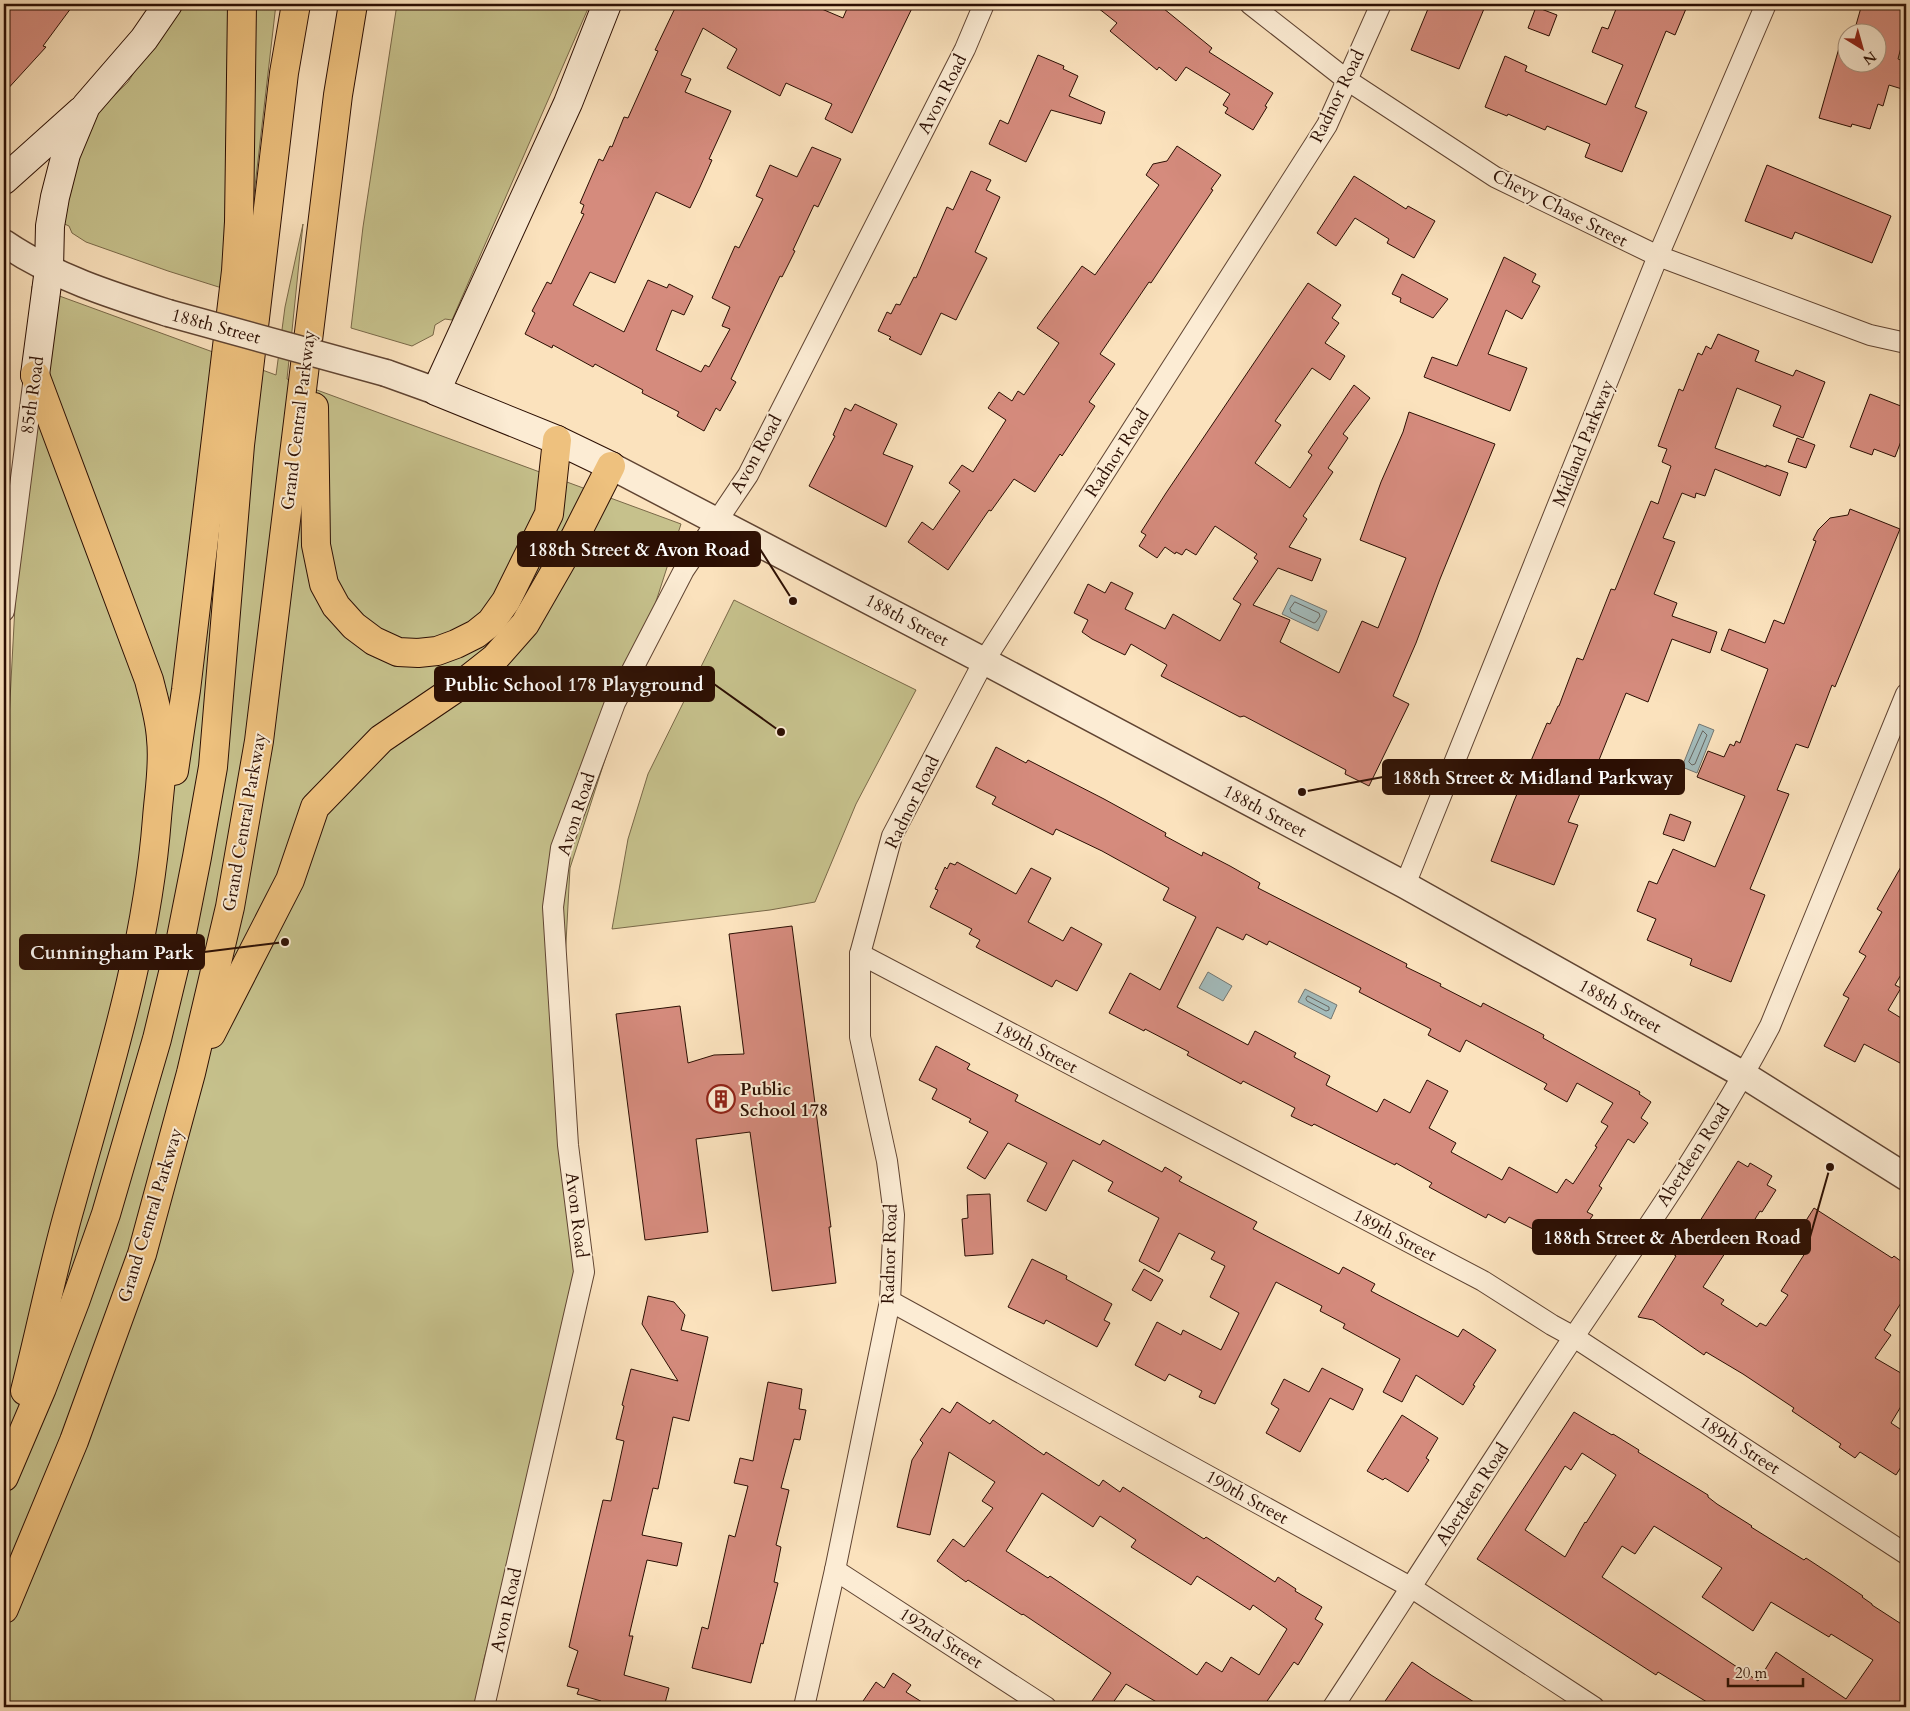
<svg xmlns="http://www.w3.org/2000/svg" width="1910" height="1711" font-family="Cardo,serif">
<style>
.green{fill:#c6c18c;stroke:#796848}
.water{fill:#a3bbbb;stroke:#737671}
.lines{fill:none;stroke-linecap:round;stroke-linejoin:round}
.shore{stroke:#68655f;stroke-width:1}
.building{fill:#d58b7d;stroke:#2c0f03;fill-rule:evenodd}
.minor-casing{stroke:#604432;stroke-width:22}
.tertiary-casing{stroke:#604432;stroke-width:29}
.secondary-casing{stroke:#2c0f03;stroke-width:30}
.motorway-casing{stroke:#2c0f03;stroke-width:30}
.minor{stroke:#fcecd4;stroke-width:20}
.tertiary{stroke:#fcecd4;stroke-width:26}
.secondary{stroke:#fcecd4;stroke-width:28}
.motorway{stroke:#eec17e;stroke-width:28}
.tertiary-bridge-casing{stroke:#604432;stroke-width:29;stroke-linecap:butt}
.tertiary-bridge{stroke:#fcecd4;stroke-width:26}
.labels{text-anchor:middle;stroke-width:4;stroke-linejoin:round;paint-order:stroke}
.street-label{font-size:18px;fill:#2c0f03;stroke:#fcecd4}
.poi-label{font-size:18px;font-weight:bold;fill:#2c0f03;stroke:#fcecd4;text-anchor:start}
.leader{fill:none;stroke:#2c0f03;stroke-width:2}
.callout-dot{fill:#2c0f03;stroke:#fcecd4;stroke-width:2}
.callout{fill:#2c0f03;stroke:#2c0f03;stroke-width:2}
.callout-label{font-size:19px;text-anchor:middle;font-weight:bold;fill:#fff}
</style>
<rect width="100%" height="100%" fill="#fbe2bd"/>
<filter id="stains"><feTurbulence type="fractalNoise" baseFrequency=".004" numOctaves="4"/><feColorMatrix values="0 0 0 0 .2 0 0 0 0 .09 0 0 0 0 .02 0 0 0 .5 -.17"/></filter>
<radialGradient id="worn" r=".72"><stop offset=".6" stop-color="#630" stop-opacity="0"/><stop offset="1" stop-color="#630" stop-opacity=".3"/></radialGradient>
<g class="green">
<path d="M177,4H228L225,289L168,271L86,242L72,233L69,226L60,222L70,155L91,118L128,82Z"/>
<path d="M248,4H276L249,238Z"/>
<path d="M397,4H590L452,320L445,319L435,325L433,335L412,346L351,328L363,227Z"/>
<path d="M303,224L287,379L681,524L570,868L562,1017L585,1283L484,1659L476,1707H4V813L32,286L276,375L285,307Z"/>
<path d="M734,600L916,690L856,804L815,902L770,910L612,929L628,839L648,774Z"/>
</g>
<g class="water">
<path d="M1291,595L1327,611L1318,631L1282,614Z"/>
<path d="M1699,724L1714,730L1697,773L1682,767Z"/>
<path d="M1208,972L1232,986L1223,1001L1199,988Z"/>
<path d="M1305,989L1337,1005L1331,1019L1298,1002Z"/>
</g>
<g class="lines">
<g class="shore">
<path d="M1295,602L1319,613L1320,616L1316,622L1314,623L1291,612L1290,609Z"/>
<path d="M1703,731L1707,735L1695,764L1692,765L1689,762Z"/>
<path d="M1308,996L1329,1007V1010L1326,1011L1307,1001L1306,999Z"/>
</g>
</g>
<g class="building">
<path d="M4,4H74L43,46L46,47L4,93Z"/>
<path d="M677,4H810L843,18L849,4H914L852,133L825,119L832,104L786,83L780,96L727,68L737,49L703,28L681,75L691,79L685,92L731,111L709,159L712,160L700,187L690,208L656,192L615,283L590,272L573,305L624,332L648,280L667,288L669,284L693,296L684,315L672,310L656,350L701,372L705,365L709,367L730,329L722,326L730,307L712,298L735,246L739,248L763,199L756,196L770,165L797,177L812,147L841,159L818,207L814,205L793,250L795,251L782,277L780,276L731,379L736,382L720,411L716,408L704,431L677,416L679,412L642,393L643,390L595,364L593,367L553,345L552,348L525,334L535,313L532,311L547,282L551,284L584,214L581,213L584,205L580,203L599,159L603,161L610,146L612,147L624,117L628,118L658,51L655,50Z"/>
<path d="M1093,4H1158L1212,48L1209,52L1273,93L1265,106L1267,107L1253,130L1225,113L1228,108L1223,105L1230,94L1186,67L1176,81L1159,67L1157,70L1110,31L1117,23Z"/>
<path d="M1430,4H1486L1459,69L1411,50Z"/>
<path d="M1618,4H1688L1675,35L1666,31L1635,107L1647,112L1622,172L1585,157L1590,144L1547,126L1545,130L1508,114L1507,116L1485,107L1505,56L1527,66L1525,71L1606,105L1623,65L1592,52L1602,27L1608,29Z"/>
<path d="M1862,4H1906V28L1898,59L1906,62V74L1902,89L1889,85L1883,106L1878,104L1870,129L1852,124L1851,127L1819,118L1839,48L1848,51V62H1878V32H1854Z"/>
<path d="M1536,7L1557,15L1549,36L1528,28Z"/>
<path d="M1038,55L1064,66L1063,69L1078,76L1069,96L1105,112L1101,124L1051,110L1026,162L989,144L1000,120L1008,124Z"/>
<path d="M1177,146L1221,175L1211,189L1213,190L1151,283L1149,282L1100,354L1115,364L1089,402L1095,406L1062,456L1060,454L1035,492L1014,479L991,511L989,510L948,570L908,542L922,522L933,530L960,491L949,483L962,465L973,472L1006,420L988,408L999,392L1012,401L1018,391L1024,395L1059,343L1037,328L1082,266L1095,275L1159,185L1146,175L1153,164L1167,161Z"/>
<path d="M1767,165L1891,216L1872,263L1795,232L1792,239L1745,221Z"/>
<path d="M971,171L991,180L986,190L1000,197L975,252L987,258L956,320L941,313L921,355L889,339L891,337L878,331L887,312L891,314L896,304L900,305L914,277L916,278L947,207L953,210Z"/>
<path d="M1354,176L1406,209L1408,206L1435,221L1414,258L1387,243L1389,239L1355,218L1336,246L1317,233Z"/>
<path d="M1504,257L1536,274L1532,282L1540,286L1522,319L1506,310L1488,354L1527,368L1510,411L1424,377L1432,357L1457,366Z"/>
<path d="M1402,274L1448,299L1433,318L1400,302L1401,298L1392,294Z"/>
<path d="M1308,283L1341,305L1332,318L1339,323L1325,343L1345,356L1330,380L1312,368L1275,421L1281,425L1255,463L1290,488L1312,455L1308,452L1354,385L1370,398L1343,434L1348,438L1328,468L1333,472L1303,516L1307,519L1289,547L1321,559L1312,581L1278,568L1253,605L1290,620L1280,642L1339,673L1362,621L1378,628L1406,558L1360,540L1381,482L1403,432L1409,412L1495,444L1440,579L1416,643L1393,696L1409,704L1369,786L1345,774L1346,770L1244,716L1240,717L1161,676L1167,665L1131,644L1125,655L1092,639L1082,632L1088,620L1074,613L1088,584L1105,593L1111,582L1133,593L1125,609L1165,629L1173,614L1220,641L1241,604L1233,599L1258,561L1254,558L1257,554L1215,526L1196,555L1186,549L1182,555L1176,552L1175,554L1165,547L1157,558L1139,546L1146,535L1141,532L1166,493Z"/>
<path d="M1718,334L1759,351L1755,361L1793,376L1796,370L1825,382L1803,438L1773,426L1781,406L1737,388L1715,448L1766,467V465L1788,473L1780,496L1715,469L1705,496L1696,493L1695,498L1682,493L1663,538L1675,542L1654,594L1677,603L1672,616L1717,632L1710,653L1672,639L1648,702L1626,693L1599,760L1630,771L1623,791L1587,777L1568,822L1578,825L1554,885L1491,861L1514,801L1547,723L1550,724L1558,706H1559L1577,658L1583,660L1611,589L1615,590L1651,501L1658,504L1671,466L1662,462L1667,449L1658,446L1679,389L1683,391L1698,353L1702,355L1706,346L1711,349Z"/>
<path d="M1870,394L1906,408V428L1895,457L1874,449L1872,455L1850,447Z"/>
<path d="M855,404L897,424L883,454L913,466L886,527L809,486L835,436L833,435L845,408L851,411Z"/>
<path d="M1797,438L1815,445L1806,468L1788,462Z"/>
<path d="M1850,509L1900,529L1835,687L1832,685L1808,748L1796,744L1777,790L1789,794L1750,889L1765,895L1731,982L1690,965L1692,959L1647,940L1656,919L1637,911L1649,881L1657,884L1673,849L1715,867L1745,796L1697,777L1708,751L1724,757L1730,744L1734,746L1736,741L1740,743L1768,669L1721,650L1729,629L1765,643L1774,620L1784,624L1816,541L1813,540L1818,530L1830,518L1848,515Z"/>
<path d="M996,747L1026,763L1028,760L1104,799L1166,833L1165,836L1202,856L1203,852L1230,866L1260,883L1258,888L1407,964L1406,967L1441,984L1440,986L1481,1007L1483,1003L1544,1035L1543,1038L1640,1092L1639,1094L1651,1102L1641,1118L1648,1123L1634,1143L1628,1139L1599,1186L1602,1188L1587,1212L1593,1215L1576,1240L1571,1237L1564,1248L1537,1231L1509,1217L1505,1223L1488,1214L1486,1218L1429,1187L1432,1183L1396,1163L1395,1165L1314,1124L1312,1126L1291,1116L1295,1108L1243,1081L1241,1084L1187,1055L1189,1052L1145,1029L1144,1031L1109,1013L1130,973L1160,990L1196,917L1163,900L1169,888L1102,851L1056,829L1053,835L992,804L996,797L976,787ZM1217,927L1243,940L1246,934L1267,945L1269,941L1361,988L1359,992L1431,1029L1428,1035L1460,1052L1466,1040L1547,1084L1544,1089L1567,1102L1577,1083L1613,1103L1601,1122L1608,1126L1595,1146L1597,1147L1573,1184L1566,1179L1557,1193L1509,1167L1502,1180L1451,1152L1456,1143L1429,1128L1448,1091L1427,1080L1410,1113L1384,1099L1377,1112L1326,1085L1330,1076L1294,1057L1296,1053L1255,1031L1248,1045L1177,1007Z"/>
<path d="M1670,814L1691,822L1684,841L1663,834Z"/>
<path d="M1906,858V966L1895,985L1901,988L1888,1010L1906,1021V1051L1900,1063L1864,1044L1855,1062L1824,1046L1849,998L1843,995L1866,956L1859,952L1882,912L1877,909Z"/>
<path d="M957,862L1016,894L1031,868L1051,878L1028,922L1063,941L1071,927L1102,944L1077,991L1056,980L1052,987L976,947L980,940L969,934L972,929L930,907L938,890L935,889L945,867L947,869L950,863L955,865Z"/>
<path d="M792,926L831,1227H829L836,1283L772,1291L750,1132L696,1139L708,1232L645,1240L616,1014L680,1006L688,1063L714,1055L744,1054L729,934Z"/>
<path d="M936,1046L970,1064L967,1069L1018,1095L1015,1101L1100,1145L1103,1140L1162,1172L1165,1167L1182,1177L1179,1181L1257,1222L1253,1229L1339,1274L1343,1267L1375,1284L1371,1291L1458,1337L1463,1329L1496,1350L1473,1385L1475,1386L1463,1405L1416,1375L1402,1402L1383,1392L1400,1359L1343,1328L1345,1324L1320,1311L1322,1306L1276,1282L1215,1404L1199,1397L1202,1391L1169,1374L1165,1381L1135,1365L1157,1322L1181,1335L1183,1330L1221,1350L1239,1313L1210,1297L1225,1266L1211,1259L1215,1252L1179,1233L1159,1272L1139,1261L1159,1218L1108,1191L1113,1182L1073,1160L1046,1211L1027,1201L1047,1163L1008,1143L985,1179L967,1168L988,1132L969,1122L971,1119L932,1099L937,1089L919,1080Z"/>
<path d="M1738,1161L1748,1167L1750,1163L1772,1176L1767,1185L1776,1190L1762,1212L1760,1211L1744,1237L1738,1233L1703,1287L1724,1300L1721,1304L1757,1327L1760,1323L1766,1326L1788,1295L1781,1291L1807,1250L1793,1241L1814,1208L1892,1258L1894,1256L1906,1265V1295L1884,1330L1891,1335L1875,1358L1906,1376V1398L1891,1423L1906,1433V1459L1896,1475L1860,1452L1855,1458L1839,1447L1841,1444L1792,1411L1794,1408L1743,1374L1706,1352L1704,1355L1653,1320L1638,1317L1676,1256L1673,1254L1687,1232L1691,1235Z"/>
<path d="M990,1194L993,1254L965,1256L962,1219L968,1218L967,1195Z"/>
<path d="M1032,1259L1067,1276L1066,1279L1112,1304L1104,1320L1110,1323L1097,1347L1046,1320L1044,1324L1008,1307Z"/>
<path d="M1144,1269L1163,1280L1151,1301L1132,1290Z"/>
<path d="M648,1296L674,1302L685,1315L681,1330L708,1337L689,1421L673,1417L658,1489L653,1488L642,1535L682,1543L677,1566L647,1560L629,1636H633L624,1675L669,1688L664,1707H599L601,1701L577,1694L579,1689L567,1686L578,1651L569,1647L603,1500L611,1501L624,1441L616,1439L624,1406L622,1405L631,1369L678,1381L642,1324Z"/>
<path d="M1322,1368L1363,1389L1353,1410L1330,1398L1300,1452L1266,1433L1279,1409L1271,1404L1284,1379L1309,1392Z"/>
<path d="M768,1382L802,1389L799,1409L806,1410L800,1440L794,1439L781,1488L789,1490L776,1545L781,1547L774,1582L778,1583L763,1644L761,1643L751,1683L692,1668L702,1627L708,1629L729,1535L735,1537L748,1486L734,1483L740,1458L753,1461Z"/>
<path d="M957,1402L990,1424L993,1420L1044,1455L1046,1452L1099,1486L1103,1480L1120,1492L1123,1487L1204,1539L1206,1537L1275,1582L1278,1577L1296,1589L1295,1591L1322,1607L1315,1619L1323,1624L1298,1665L1294,1662L1263,1707H1165L1126,1684L1110,1707H1088L1111,1673L1023,1614L1022,1615L968,1580L966,1582L937,1561L953,1539L964,1547L993,1508L982,1501L995,1482L949,1452L930,1535L897,1527L912,1460L923,1443L920,1440L942,1408L950,1413ZM1042,1493L1093,1527L1100,1516L1136,1540L1131,1547L1191,1585L1197,1576L1250,1610L1253,1605L1287,1629L1259,1675L1231,1657L1222,1672L1206,1662L1197,1675L1050,1576L1048,1578L1006,1551Z"/>
<path d="M1574,1412L1612,1435L1613,1434L1639,1450L1638,1452L1708,1495V1497L1717,1504L1752,1526L1751,1527L1804,1560L1806,1558L1832,1575L1863,1596L1862,1597L1872,1604V1605L1906,1627V1707H1715L1658,1672L1656,1675L1477,1559ZM1582,1453L1616,1475L1586,1523L1585,1522L1565,1557L1525,1530L1565,1466L1571,1470ZM1654,1526L1722,1568L1702,1597L1753,1631L1771,1602L1829,1637L1831,1634L1873,1660L1846,1699L1776,1652L1758,1681L1602,1577L1622,1546L1635,1554Z"/>
<path d="M1402,1415L1438,1438L1426,1458L1429,1460L1408,1492L1385,1478L1383,1480L1367,1471Z"/>
<path d="M1412,1662L1431,1675L1482,1707H1381Z"/>
<path d="M893,1673L911,1685L906,1692L930,1707H859L876,1682L884,1688Z"/>
</g>
<g class="lines">
<defs>
<g id="minor">
<path d="M1250,4L1347,80L1495,177L1658,256L1870,335L1906,343"/>
<path d="M4,611L34,377"/>
<path d="M1405,885L1658,256L1766,4"/>
<path d="M860,954L1483,1281L1552,1325L1574,1337L1906,1554"/>
<path d="M890,1301L1412,1588L1594,1707"/>
<path d="M835,1570L1046,1707"/>
<path d="M484,1707L584,1272L568,1145L553,907L561,848L615,703L684,570L748,475L965,49L984,4"/>
<path d="M804,1707L835,1570L890,1301L894,1215L887,1161L860,1037V954L892,836L984,661L1327,125L1381,4"/>
<path d="M1333,1707C1414,1584 1493,1458 1575,1335C1643,1234 1713,1134 1770,1026L1906,694"/>
</g>
<g id="tertiary">
<path d="M4,243C54,277 111,295 168,313"/>
<path d="M386,373L436,391"/>
<path d="M611,466L984,661L1405,885L1744,1075L1906,1177"/>
</g>
<g id="secondary">
<path d="M607,4L568,103L436,391L557,440L611,466"/>
<path d="M4,180L81,111"/>
<path d="M35,375L49,269L50,226L55,197L66,154L86,106L144,39L168,4"/>
</g>
<g id="motorway">
<path d="M314,407L316,545L324,584L336,606L354,626L374,641L398,652L418,653L437,651L456,644L476,634L491,622L506,601L549,514L557,440"/>
<path d="M174,771L186,690L236,271L239,222L242,4"/>
<path d="M211,1034L290,880L315,807L381,739L462,684L495,658L525,624L575,537L611,466"/>
<path d="M25,1391C41,1329 53,1266 71,1204C106,1077 147,951 157,818C159,792 164,765 161,739C160,719 154,700 149,680L35,375"/>
<path d="M4,1477L42,1388L75,1302L106,1214L157,1039L179,948L197,857L213,767L240,445L284,73L296,4"/>
<path d="M4,1609L74,1441L142,1254L191,1073L230,907L259,741L338,95L353,4"/>
</g>
</defs>
<use href="#minor" class="minor-casing"/>
<use href="#tertiary" class="tertiary-casing"/>
<use href="#secondary" class="secondary-casing"/>
<use href="#motorway" class="motorway-casing"/>
<use href="#minor" class="minor"/>
<use href="#tertiary" class="tertiary"/>
<use href="#secondary" class="secondary"/>
<use href="#motorway" class="motorway"/>
<defs>
<path id="tertiary-bridge" d="M168,313L386,373"/>
</defs>
<use href="#tertiary-bridge" class="tertiary-bridge-casing"/>
<use href="#tertiary-bridge" class="tertiary-bridge"/>
</g>
<defs>
<symbol id="building-ring" viewBox="-11 -11 22 22"><circle r="9.5" fill="#fcecd4" stroke="#8f2418" stroke-width="1.5"/><path d="M-4-6H4V6H1V3H-1V6H-4ZM-2.5-4.3h1.7v1.8h-1.7ZM.8-4.3h1.7v1.8H.8ZM-2.5-1h1.7V.8h-1.7ZM.8-1h1.7V.8H.8Z" fill="#8f2418"/></symbol>
</defs>
<g fill-rule="evenodd">
<use href="#building-ring" x="705" y="1083" width="32" height="32"/>
</g>
<g class="labels">
<g class="street-label">
<text transform="translate(942 94) rotate(-63)" y="6">Avon Road</text>
<text transform="translate(1337 96) rotate(-64)" y="6">Radnor Road</text>
<text transform="translate(1560 208) rotate(27)" y="6">Chevy Chase Street</text>
<text transform="translate(216 326) rotate(15)" y="6">188th Street</text>
<text transform="translate(32 395) rotate(-82)" y="6">85th Road</text>
<text transform="translate(298 420) rotate(-83)" y="6">Grand Central Parkway</text>
<text transform="translate(1583 443) rotate(-68)" y="6">Midland Parkway</text>
<text transform="translate(1117 453) rotate(-57)" y="6">Radnor Road</text>
<text transform="translate(756 454) rotate(-61)" y="6">Avon Road</text>
<text transform="translate(907 620) rotate(28)" y="6">188th Street</text>
<text transform="translate(912 802) rotate(-64)" y="6">Radnor Road</text>
<text transform="translate(1265 811) rotate(28)" y="6">188th Street</text>
<text transform="translate(576 814) rotate(-72)" y="6">Avon Road</text>
<text transform="translate(244 822) rotate(-80)" y="6">Grand Central Parkway</text>
<text transform="translate(1620 1006) rotate(29)" y="6">188th Street</text>
<text transform="translate(1036 1047) rotate(28)" y="6">189th Street</text>
<text transform="translate(1693 1155) rotate(-57)" y="6">Aberdeen Road</text>
<text transform="translate(150 1215) rotate(-73)" y="6">Grand Central Parkway</text>
<text transform="translate(577 1215) rotate(83)" y="6">Avon Road</text>
<text transform="translate(1395 1235) rotate(28)" y="6">189th Street</text>
<text transform="translate(889 1254) rotate(-88)" y="6">Radnor Road</text>
<text transform="translate(1740 1445) rotate(33)" y="6">189th Street</text>
<text transform="translate(1472 1494) rotate(-57)" y="6">Aberdeen Road</text>
<text transform="translate(1247 1497) rotate(29)" y="6">190th Street</text>
<text transform="translate(506 1610) rotate(-77)" y="6">Avon Road</text>
<text transform="translate(941 1638) rotate(33)" y="6">192nd Street</text>
</g>
<g class="poi-label">
<text x="740" y="1095">Public<tspan x="740" dy="21">School 178</tspan></text>
</g>
</g>
<path class="leader" d="M793 601L760 549M781 732L714 684M1302 792L1383 777M285 942L204 952M1830 1167L1810 1237"/>
<g class="callout-dot">
<circle cx="793" cy="601" r="5"/>
<circle cx="781" cy="732" r="5"/>
<circle cx="1302" cy="792" r="5"/>
<circle cx="285" cy="942" r="5"/>
<circle cx="1830" cy="1167" r="5"/>
</g>
<g class="callout">
<rect x="518" y="532" width="242" height="34" rx="5"/>
<rect x="435" y="667" width="279" height="34" rx="5"/>
<rect x="1383" y="760" width="301" height="34" rx="5"/>
<rect x="20" y="935" width="184" height="34" rx="5"/>
<rect x="1533" y="1220" width="277" height="34" rx="5"/>
</g>
<g class="callout-label">
<text x="639" y="556">188th Street &amp; Avon Road</text>
<text x="574" y="691">Public School 178 Playground</text>
<text x="1533" y="784">188th Street &amp; Midland Parkway</text>
<text x="112" y="959">Cunningham Park</text>
<text x="1672" y="1244">188th Street &amp; Aberdeen Road</text>
</g>
<rect width="1910" height="1711" fill="none" stroke="#fbe2bd" stroke-width="20"/>
<rect x="5" y="5" width="1900" height="1701" fill="none" stroke="#2c0f03" stroke-width="2.5"/>
<rect x="10" y="10" width="1890" height="1691" fill="none" stroke="#2c0f03"/>
<g transform="translate(1862 48) rotate(143)"><circle r="24" fill="#fcecd4" stroke="#a99480"/>
<path d="M0-4L9 19L0 12L-9 19Z" fill="#8f2418"/>
<text y="-8" font-size="14" font-weight="bold" text-anchor="middle" fill="#2c0f03">N</text>
</g>
<path d="M1728 1678v8h75v-8" fill="none" stroke="#2c0f03" stroke-width="2.5"/>
<text x="1735" y="1678" font-size="15" fill="#2c0f03" stroke="#fcecd4" stroke-width="4" paint-order="stroke">20 m</text>
<rect width="100%" height="100%" filter="url(#stains)"/>
<rect width="100%" height="100%" fill="url(#worn)"/>
</svg>
